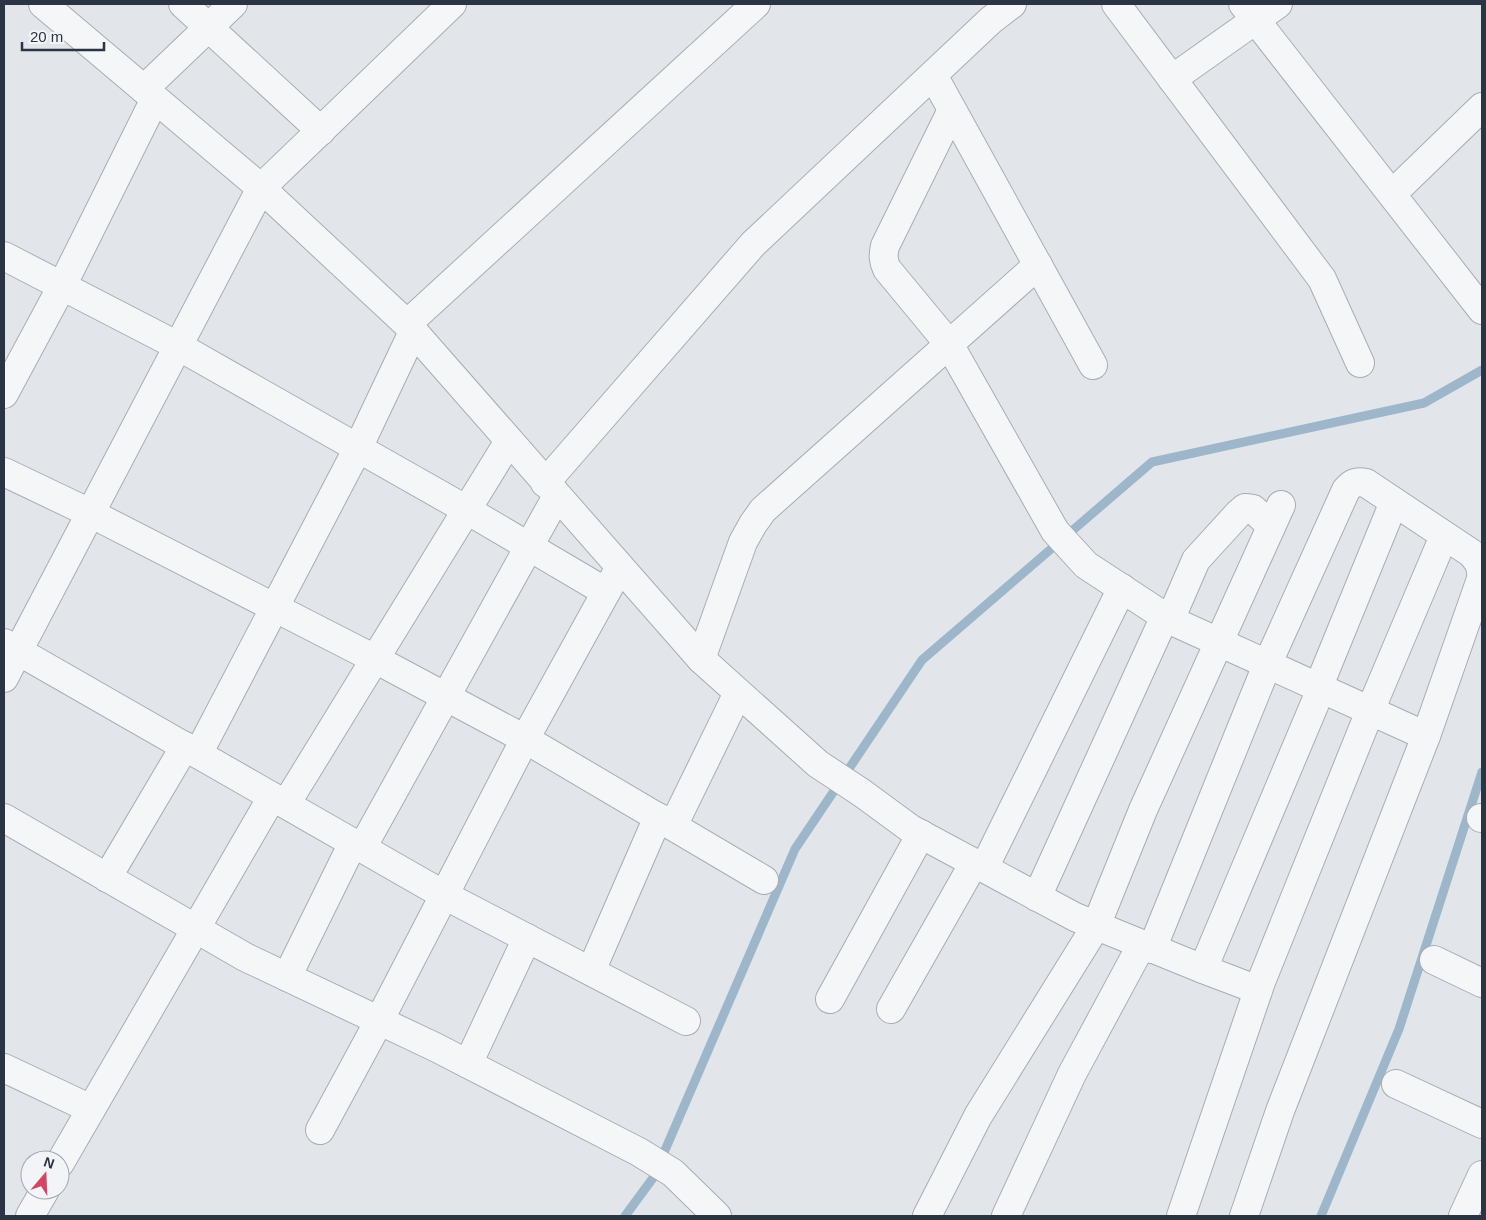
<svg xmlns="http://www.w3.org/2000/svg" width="1486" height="1220" font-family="Arial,sans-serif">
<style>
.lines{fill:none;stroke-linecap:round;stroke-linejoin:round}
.stream{stroke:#9db6ca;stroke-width:9}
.minor-casing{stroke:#a7adb4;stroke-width:30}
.minor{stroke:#f5f6f8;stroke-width:28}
</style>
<rect width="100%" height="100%" fill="#e2e6ea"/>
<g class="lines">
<g class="stream">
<path d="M625,1216L653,1178L795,849L922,660L1152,462L1424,403L1482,370"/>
<path d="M1321,1216L1399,1029L1482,772"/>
</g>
<defs>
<g id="minor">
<path d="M43,4L261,188L407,324L701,659L818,764L862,793L911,829L1075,917L1203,969L1258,990"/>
<path d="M183,4L321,131"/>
<path d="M1116,4L1322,279L1360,363"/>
<path d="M1243,4L1482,310"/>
<path d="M933,75L1093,365"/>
<path d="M1172,79L1278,4"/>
<path d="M144,89L233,4"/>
<path d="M952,110L885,246C883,255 883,261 887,269L949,344L1055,531L1086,565L1170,620L1426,736"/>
<path d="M1392,194L1482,107"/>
<path d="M4,256L178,346L467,510L606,592"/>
<path d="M407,324L756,4"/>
<path d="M4,394L62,286L155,99"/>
<path d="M4,472L90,513L375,659L509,441"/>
<path d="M545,483L753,244L991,20L1012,4"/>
<path d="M1170,620L1196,560L1238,514L1245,508L1253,509L1271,526"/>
<path d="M4,643L444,895L686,1021"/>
<path d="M701,659L743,542L753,524L763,510L1038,265"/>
<path d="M4,678L261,188L452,4"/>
<path d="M1318,688L1394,502"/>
<path d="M198,754L358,448L413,332"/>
<path d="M286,804L375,659L525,739L764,880"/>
<path d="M4,818L245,957L435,1047L639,1152L673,1173L717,1216"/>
<path d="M1481,818H1482"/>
<path d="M673,826L738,693"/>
<path d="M362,848L557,496"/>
<path d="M984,868L1122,588"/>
<path d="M107,878L185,746"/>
<path d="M1037,897L1165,616"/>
<path d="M1152,949L1267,665L1346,490C1352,483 1356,481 1366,483L1471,553C1479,562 1482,567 1481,579L1426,736L1280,1111L1244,1216"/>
<path d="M1434,960L1482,983"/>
<path d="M1203,969L1321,689"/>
<path d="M591,971L658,817"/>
<path d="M287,977L353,843"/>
<path d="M830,999L921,834"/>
<path d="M891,1009L974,863"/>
<path d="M468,1064L527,938"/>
<path d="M4,1068L91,1109"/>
<path d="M1396,1084L1482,1124"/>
<path d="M320,1130L379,1021L525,739L615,576"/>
<path d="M60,1163L272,797"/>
<path d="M30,1216L45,1190"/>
<path d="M927,1216L978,1116L1096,926L1143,810L1281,505"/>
<path d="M1006,1216L1072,1074L1142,944"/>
<path d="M1181,1216L1261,982L1370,711L1444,536"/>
<path d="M1463,1216L1482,1175"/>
</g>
</defs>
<use href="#minor" class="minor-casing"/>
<use href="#minor" class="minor"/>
</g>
<rect width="1486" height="1220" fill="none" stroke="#2a3442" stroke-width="10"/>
<g transform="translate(45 1175) rotate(19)"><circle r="24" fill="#f2f4f8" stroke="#a2a7af"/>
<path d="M0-4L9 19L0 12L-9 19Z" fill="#cf4765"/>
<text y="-8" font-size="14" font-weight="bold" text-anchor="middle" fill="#2a3442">N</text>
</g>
<path d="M22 42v8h82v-8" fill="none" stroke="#2a3442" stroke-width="2.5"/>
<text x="30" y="42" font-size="15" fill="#2a3442" stroke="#f2f4f8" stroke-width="4" paint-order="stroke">20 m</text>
</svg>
